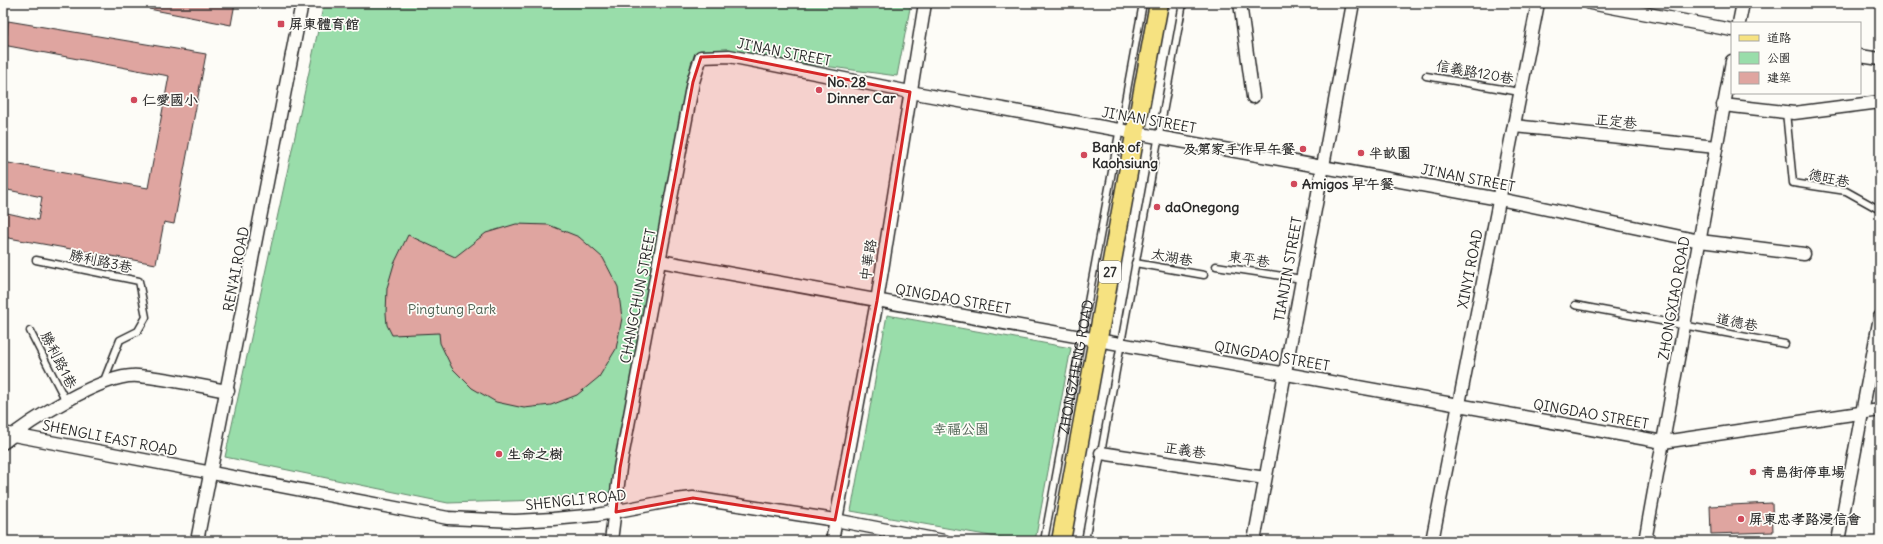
<svg xmlns="http://www.w3.org/2000/svg" width="1883" height="544" font-family="Delius,'LXGW WenKai TC',sans-serif">
<style>
.green{fill:#9da;stroke:#62846a}
.building{fill:#dfa5a0;stroke:#2b2b2b}
.lines{fill:none;stroke-linecap:round;stroke-linejoin:round}
.lane-casing{stroke:#2b2b2b;stroke-width:9}
.street-casing{stroke:#2b2b2b;stroke-width:15}
.primary-casing{stroke:#2b2b2b;stroke-width:21}
.lane{stroke:#fdfcf7;stroke-width:6}
.street{stroke:#fdfcf7;stroke-width:12}
.primary{stroke:#f6e281;stroke-width:18}
.marked{fill:#d62828;fill-opacity:0.2;stroke:#d62828;stroke-width:3;stroke-linejoin:round}
.poi-dot{fill:#d1495b;stroke:#fdfcf7;stroke-width:1.5}
.labels{text-anchor:middle;stroke-width:3.5;stroke-linejoin:round;paint-order:stroke}
.shield{fill:#fdfcf7;stroke:#6a6a68;stroke-width:1}
.shield-label{font-size:13px;font-weight:bold;fill:#2b2b2b}
.poi-label{font-size:14px;font-weight:bold;fill:#2b2b2b;stroke:#fdfcf7;text-anchor:start}
.street-label{font-size:14px;fill:#2b2b2b;stroke:#fdfcf7}
.park-label{font-size:14px;fill:#4c6051;stroke:#fdfcf7}
</style>
<rect width="100%" height="100%" fill="#fdfcf7"/>
<filter id="ink" filterUnits="userSpaceOnUse"><feTurbulence type="fractalNoise" baseFrequency=".025" numOctaves="2"/><feDisplacementMap in="SourceGraphic" scale="8" xChannelSelector="R" yChannelSelector="G"/><feConvolveMatrix kernelMatrix="1 2 1 2 8 2 1 2 1" color-interpolation-filters="sRGB"/></filter>
<g filter="url(#ink)">
<g class="green">
<path d="M324,3H911L897,76L722,52L697,54L691,63L612,492L540,500L448,503L225,457Z"/>
<path d="M887,315L1071,348L1035,541H1019L851,511Z"/>
</g>
<g class="building">
<path d="M149,3H235L231,25L149,9Z"/>
<path d="M8,21L206,54L174,224L164,222L156,264L3,237V212L38,220L42,197L3,189V162L148,188L169,76L3,45V34L7,35Z"/>
<path d="M516,224L549,225L579,237L603,258L618,287L622,318L616,349L599,377L577,395L551,405L524,408L496,402L472,388L452,368L440,343L439,333L392,335L387,325L386,313L387,288L394,264L408,235L455,257L486,233Z"/>
<path d="M1772,503L1773,532L1711,534L1710,506Z"/>
</g>
<g class="lines">
<defs>
<g id="lane">
<path d="M1426,76L1520,92"/>
<path d="M1786,112L1793,183L1846,191L1880,210"/>
<path d="M36,260L139,281L146,317L138,331L120,340L103,383"/>
<path d="M1135,263L1204,275"/>
<path d="M1216,266L1302,279"/>
<path d="M1575,305L1785,344"/>
<path d="M30,331L66,401"/>
<path id="s1" d="M1044,541L1143,3"/>
<path d="M1085,541L1183,3"/>
</g>
<g id="street">
<path d="M1240,3L1253,97"/>
<path d="M1590,3L1732,30"/>
<path d="M1739,23L1743,3"/>
<path d="M1860,56L1880,59"/>
<path d="M1723,105L1794,113L1880,102"/>
<path d="M1514,126L1716,147"/>
<path d="M660,261L1663,442L1880,410"/>
<path d="M3,433L448,518L515,521L553,519L597,515L675,500L693,498L835,520L944,541"/>
<path d="M3,443C29,421 104,373 138,376C168,378 198,386 228,391"/>
<path d="M1101,453L1265,478"/>
<path d="M197,541L302,3"/>
<path d="M611,541L620,468L693,82L701,57L729,56L910,92L1499,199L1700,241L1804,254"/>
<path d="M832,541L877,301L925,3"/>
<path d="M1254,541L1353,3"/>
<path d="M1432,541L1538,3"/>
<path d="M1645,541L1732,61"/>
<path d="M1838,541L1880,317"/>
</g>
<path id="primary" d="M1061,541L1159,3"/>
</defs>
<use href="#lane" class="lane-casing"/>
<use href="#street" class="street-casing"/>
<use href="#primary" class="primary-casing"/>
<use href="#lane" class="lane"/>
<use href="#street" class="street"/>
<use href="#primary" class="primary"/>
</g>
</g>
<path class="marked" d="M729,56L910,92L877,301L835,520L693,498L616,512L620,468L693,82L701,57Z"/>
<g class="poi-dot">
<rect x="277" y="20" width="8" height="8" rx="2"/>
<circle cx="819" cy="90" r="4"/>
<circle cx="134" cy="100" r="4"/>
<circle cx="1303" cy="149" r="4"/>
<circle cx="1361" cy="153" r="4"/>
<circle cx="1084" cy="155" r="4"/>
<circle cx="1294" cy="184" r="4"/>
<circle cx="1157" cy="207" r="4"/>
<circle cx="499" cy="454" r="4"/>
<circle cx="1753" cy="472" r="4"/>
<circle cx="1741" cy="519" r="4"/>
</g>
<g class="labels">
<rect class="shield" x="1099" y="261" width="22" height="22" rx="3"/>
<g class="shield-label">
<text x="1110" y="277">27</text>
</g>
<g class="poi-label">
<text x="289" y="29">屏東體育館</text>
<text x="827" y="87">No. 28<tspan x="827" dy="16">Dinner Car</tspan></text>
<text x="142" y="105">仁愛國小</text>
<text x="1092" y="152">Bank of<tspan x="1092" dy="16">Kaohsiung</tspan></text>
<text x="1295" y="154" text-anchor="end">及第家手作早午餐</text>
<text x="1369" y="158">半畝園</text>
<text x="1302" y="189">Amigos 早午餐</text>
<text x="1165" y="212">daOnegong</text>
<text x="507" y="459">生命之樹</text>
<text x="1761" y="477">青島街停車場</text>
<text x="1749" y="524">屏東忠孝路浸信會</text>
</g>
<g class="street-label">
<text transform="translate(784 52) rotate(11)" y="5">JI'NAN STREET</text>
<text transform="translate(1475 72) rotate(10)" y="5">信義路120巷</text>
<text transform="translate(1149 120) rotate(10)" y="5">JI'NAN STREET</text>
<text transform="translate(1616 121) rotate(6)" y="5">正定巷</text>
<text transform="translate(1468 178) rotate(11)" y="5">JI'NAN STREET</text>
<text transform="translate(1829 178) rotate(12)" y="5">德旺巷</text>
<text transform="translate(1172 257) rotate(10)" y="5">太湖巷</text>
<text transform="translate(1249 259) rotate(9)" y="5">東平巷</text>
<text transform="translate(868 260) rotate(-81)" y="5">中華路</text>
<text transform="translate(101 261) rotate(12)" y="5">勝利路3巷</text>
<text transform="translate(236 269) rotate(-79)" y="5">REN'AI ROAD</text>
<text transform="translate(1288 269) rotate(-80)" y="5">TIANJIN STREET</text>
<text transform="translate(1470 269) rotate(-79)" y="5">XINYI ROAD</text>
<text transform="translate(638 296) rotate(-79)" y="5">CHANGCHUN STREET</text>
<text transform="translate(1674 298) rotate(-80)" y="5">ZHONGXIAO ROAD</text>
<text transform="translate(953 299) rotate(10)" y="5">QINGDAO STREET</text>
<text transform="translate(1737 322) rotate(11)" y="5">道德巷</text>
<text transform="translate(1272 356) rotate(10)" y="5">QINGDAO STREET</text>
<text transform="translate(59 360) rotate(63)" y="5">勝利路1巷</text>
<text dy="5" stroke="none"><textPath href="#s1" startOffset="177">ZHONGZHENG ROAD</textPath></text>
<text transform="translate(1591 414) rotate(10)" y="5">QINGDAO STREET</text>
<text transform="translate(110 438) rotate(11)" y="5">SHENGLI EAST ROAD</text>
<text transform="translate(1185 450) rotate(9)" y="5">正義巷</text>
<text transform="translate(576 500) rotate(-6)" y="5">SHENGLI ROAD</text>
</g>
<g class="park-label">
<text x="452" y="314">Pingtung Park</text>
<text x="961" y="434">幸福公園</text>
</g>
</g>
<rect width="1883" height="544" fill="none" stroke="#fdfcf7" stroke-width="16"/>
<rect x="8" y="8" width="1867" height="528" fill="none" stroke="#2b2b2b" stroke-width="1.5" filter="url(#ink)"/>
<rect x="1731" y="22" width="130" height="72" fill="#fdfcf7" stroke="#a9a8a5"/>
<rect x="1739" y="35" width="20" height="6" fill="#f6e281" stroke="#a9a8a5"/>
<text x="1767" y="42" font-size="12" fill="#2b2b2b">道路</text>
<rect x="1739" y="52" width="20" height="12" fill="#99ddaa" stroke="#a9a8a5"/>
<text x="1767" y="62" font-size="12" fill="#2b2b2b">公園</text>
<rect x="1739" y="72" width="20" height="12" fill="#dfa5a0" stroke="#a9a8a5"/>
<text x="1767" y="82" font-size="12" fill="#2b2b2b">建築</text>
</svg>
